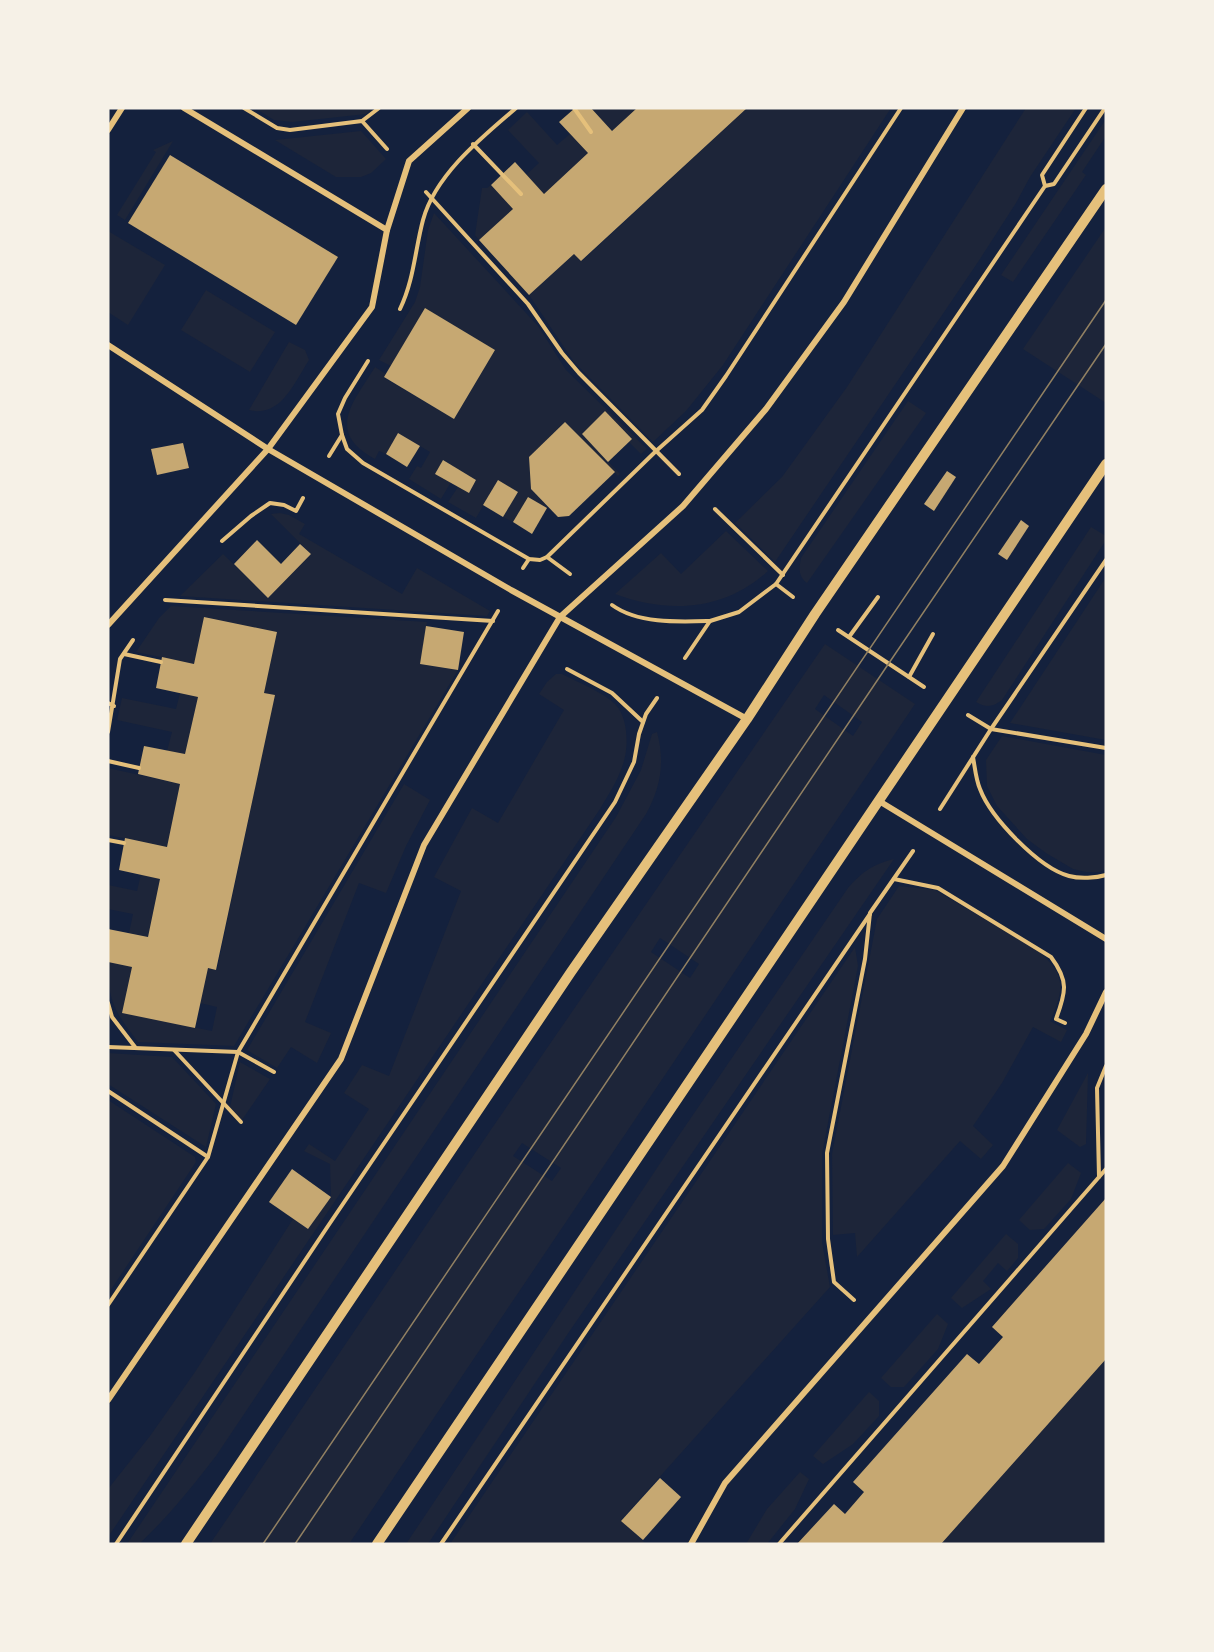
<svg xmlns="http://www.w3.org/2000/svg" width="1214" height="1652" font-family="Roboto,sans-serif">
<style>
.green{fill:#1d2539;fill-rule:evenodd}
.building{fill:#c6a872}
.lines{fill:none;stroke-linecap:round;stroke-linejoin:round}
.path{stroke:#e5c07b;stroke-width:4}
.minor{stroke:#e5c07b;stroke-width:6}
.tertiary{stroke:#e5c07b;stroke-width:10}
.tram{stroke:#918062;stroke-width:1.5}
</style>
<rect width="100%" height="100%" fill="#14213d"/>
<g class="green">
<path d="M255,108H372L366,114L292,122L274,120Z"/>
<path d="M591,108H637L612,131Z"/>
<path d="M747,108H891L723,365L686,411L653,442L574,362L529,295L574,254L582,261Z"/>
<path d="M1026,108H1076L1030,177L1016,203L978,262L775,562L735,523L782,477L847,387Z"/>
<path d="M527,112L557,145L570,134L588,153L544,194L526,175L539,163L508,130Z"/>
<path d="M1106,119V136L1082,172L1086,175L1013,282L1001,275Z"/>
<path d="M361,131L386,159L371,173L361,177H336L275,140Z"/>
<path d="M173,141L125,220L117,215L156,152L153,150Z"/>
<path d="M491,185L513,209L479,240L475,235L482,188H487Z"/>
<path d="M434,213L538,326L566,370L647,449L641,454L629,442L632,438L605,411L582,434L620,474L618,476L565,422L529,457L531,489L548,507L547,508L528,497L513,522L503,517L518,492L498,480L476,518L448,502L458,487L469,493L476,480L443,460L451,482L441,499L409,479L417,466L421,468L430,452L398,433L386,454L379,451L375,459C325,432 353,403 375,367L386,374L384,378L454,419L495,350L425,308L391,366L379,360L415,302L420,287L428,230Z"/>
<path d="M1106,227V403L1023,349Z"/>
<path d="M108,231L165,265L128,325L108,312Z"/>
<path d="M206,290L275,332L250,372L181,330Z"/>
<path d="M289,342L305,350L309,360C294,383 281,418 249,410Z"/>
<path d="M908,401L926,413L807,583C798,576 799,568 801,558Z"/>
<path d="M280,513L289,515L305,524L299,534L402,594L417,568L490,611L487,616L180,596L223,554L268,598L311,554L271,514Z"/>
<path d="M1091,527L1106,536V540L1002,700C993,707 986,708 976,702Z"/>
<path d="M726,531L768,571C724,611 669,614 615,594L661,553L681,574Z"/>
<path d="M1106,577V740L1010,723Z"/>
<path d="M171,606L427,622L420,664L458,670L234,1046L138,1042C114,1011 108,1001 108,962L132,967L122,1013L212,1031L217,1007L200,1003L208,968L217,970L274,696L264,693L276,632L204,617L194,664L136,652L159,618Z"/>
<path d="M825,644L915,704L349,1544H210L490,1131ZM824,695L862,722L853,736L815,709ZM660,938L699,964L690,978L651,952ZM522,1143L561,1168L552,1181L513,1156Z"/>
<path d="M556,674H562C579,683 601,691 615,704C629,718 629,750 622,767C617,782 608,795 600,809L108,1537V1489L150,1436L195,1372L293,1219L308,1229L331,1197L330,1164L304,1151L309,1144L335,1161L369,1109L344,1093L362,1065L389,1076L461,891L434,877L472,808L498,823L564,710L539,694L547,682Z"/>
<path d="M180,693L198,697L185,754L167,751L172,732L117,720L122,698L176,709Z"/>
<path d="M657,732C665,762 661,787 646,814L216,1456C192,1487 168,1517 139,1544H127L616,817L641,770L652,734Z"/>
<path d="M1002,736L1106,755V869L1099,872H1086L1073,869L1046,853L1027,839L997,806L987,786L986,760Z"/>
<path d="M108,768L180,784L167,847L108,835Z"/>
<path d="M404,784L430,800L406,846L386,893L359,883L305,1022L331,1033L317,1063L291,1047L277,1068L247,1050Z"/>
<path d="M894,859L569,1332L428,1544H406L671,1147L848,888C862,872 873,864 894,859Z"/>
<path d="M141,874L160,879L148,937L129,933L133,914L108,909V885L137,891Z"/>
<path d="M899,886L935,890L1037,950C1066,974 1065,988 1050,1021L1067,1030L1061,1042L1033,1027L1002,1083L973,1126L993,1145L981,1159L960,1141L857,1257L855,1233L833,1235L832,1154L877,919Z"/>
<path d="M855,947L858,966L822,1154V1242L830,1287L621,1520L646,1544H450Z"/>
<path d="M108,1053L172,1057L216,1104L206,1147L108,1084Z"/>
<path d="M240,1062L270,1079L242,1120L230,1107Z"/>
<path d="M1088,1073L1086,1144L1080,1147L1057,1130Z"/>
<path d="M108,1100L195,1157L196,1162L108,1294Z"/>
<path d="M1068,1163L1081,1173L1071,1199L1044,1229L1030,1230L1019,1220Z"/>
<path d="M1006,1234L1018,1244V1258L1007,1271L998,1263L983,1281L991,1289L962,1308L951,1298Z"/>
<path d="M937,1314L948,1324L938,1349L904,1387H891L881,1378Z"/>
<path d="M1106,1359V1544H941Z"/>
<path d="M869,1392L879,1401V1416L853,1444L823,1464L813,1456Z"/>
<path d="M800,1472L809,1479L795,1509L767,1544H746L767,1509Z"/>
</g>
<g class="building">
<path d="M575,108H591L612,131L637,108H747L581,261L574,254L529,295L479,240L513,209L491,185L515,162L544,194L588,153L559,122Z"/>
<path d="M170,155L338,257L296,325L128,223Z"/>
<path d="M425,308L495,350L454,419L384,377Z"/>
<path d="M605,411L632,439L608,462L582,434Z"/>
<path d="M565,422L615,472L569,516L558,517L531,489L529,457Z"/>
<path d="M398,433L420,446L407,467L386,454Z"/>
<path d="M183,443L189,468L157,475L151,449Z"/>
<path d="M443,460L476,480L469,493L435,474Z"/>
<path d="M947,471L956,477L934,511L924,504Z"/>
<path d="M498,480L518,492L503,517L483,505Z"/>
<path d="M528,497L547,508L532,534L513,522Z"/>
<path d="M1021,520L1029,526L1007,560L998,554Z"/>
<path d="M257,540L281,564L300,544L311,554L268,598L234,564Z"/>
<path d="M204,617L277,632L264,693L275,695L216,970L208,968L195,1028L122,1013L132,967L108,962V929L148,937L160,879L119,870L125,838L167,847L180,784L138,774L144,746L185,754L198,697L156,688L162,657L194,664Z"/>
<path d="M426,626L464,632L458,670L420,664Z"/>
<path d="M292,1169L331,1197L308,1229L269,1202Z"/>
<path d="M1106,1198V1359L941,1544H797L834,1504L845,1514L864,1492L853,1482L967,1354L979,1364L1003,1337L992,1327Z"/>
<path d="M660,1478L681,1497L643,1540L621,1521Z"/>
</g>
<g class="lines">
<g class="path">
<path d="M244,108L277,128L290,130L362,121L387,149"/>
<path d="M574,108L591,132"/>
<path d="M362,121L379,108"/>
<path d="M473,144L521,194"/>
<path d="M1045,186L1042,175L1086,108"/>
<path d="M426,192L528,304L562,353L579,373L679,474"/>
<path d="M400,309C414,280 415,250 423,220C435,175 482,137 516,108"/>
<path d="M342,435L347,449L363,463L529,559L540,560L547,557L655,452L702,410L726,376L901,108"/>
<path d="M329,456L342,435L338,414L345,398L368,361"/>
<path d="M715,509L783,575"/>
<path d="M222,541L251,516L270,503L284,505L296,511L303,498"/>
<path d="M547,557L570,574"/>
<path d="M523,568L529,559"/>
<path d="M776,584L793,597"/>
<path d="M165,600L493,621"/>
<path d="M612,605C638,624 679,622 710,621"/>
<path d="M838,630L924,687"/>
<path d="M849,637L878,597"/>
<path d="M124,654L161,662"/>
<path d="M685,658L710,621L739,612L776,584L1045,186L1054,184L1105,108"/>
<path d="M567,669L612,693L643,722"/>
<path d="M909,677L933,634"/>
<path d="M108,703L114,706"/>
<path d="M968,715L991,729L1106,748"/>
<path d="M108,732L120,659L133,640"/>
<path d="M973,757C975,768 976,780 980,789C991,818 1039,868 1069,876C1080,879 1096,878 1106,875"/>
<path d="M108,761L139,768"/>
<path d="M940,809L991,729L1106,560"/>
<path d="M108,840L124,843"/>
<path d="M894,879L938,888L1051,957C1069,981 1066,992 1056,1019L1065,1023"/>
<path d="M108,1003L112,1017L135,1047"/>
<path d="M108,1047L238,1052L274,1072"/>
<path d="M174,1050L241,1122"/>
<path d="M108,1091L208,1157"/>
<path d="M1099,1177L1106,1169"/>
<path d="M854,1300L834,1282L828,1239L827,1153L865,959L870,913L913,851"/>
<path d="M108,1305L208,1157L238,1052L498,611"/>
<path d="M116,1544L328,1226L615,802L634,762L639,734L646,714L657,698"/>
<path d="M441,1544L870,914"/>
<path d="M779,1544L1099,1177L1097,1088L1106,1066"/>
</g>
<g class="minor">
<path d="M108,130L122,108"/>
<path d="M387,230L409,161L468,108"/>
<path d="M108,345L268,449L511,590L747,719"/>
<path d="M108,625L268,449L372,307L387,230L184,108"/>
<path d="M879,801L1106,939"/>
<path d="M108,1400L341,1059L424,845L560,617L683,506L766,409L844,302L963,108"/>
<path d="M691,1544L725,1483L1003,1166L1086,1034L1106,992"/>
</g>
<g class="tertiary">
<path d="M186,1544L571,972L747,719L815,614L1106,189"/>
<path d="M377,1544L1106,464"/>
</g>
<g class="tram">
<path d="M263,1544L1106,300"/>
<path d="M295,1544L889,663L1106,344"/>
</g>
</g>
<rect width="1214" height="1652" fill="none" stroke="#f6f1e7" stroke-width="219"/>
</svg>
